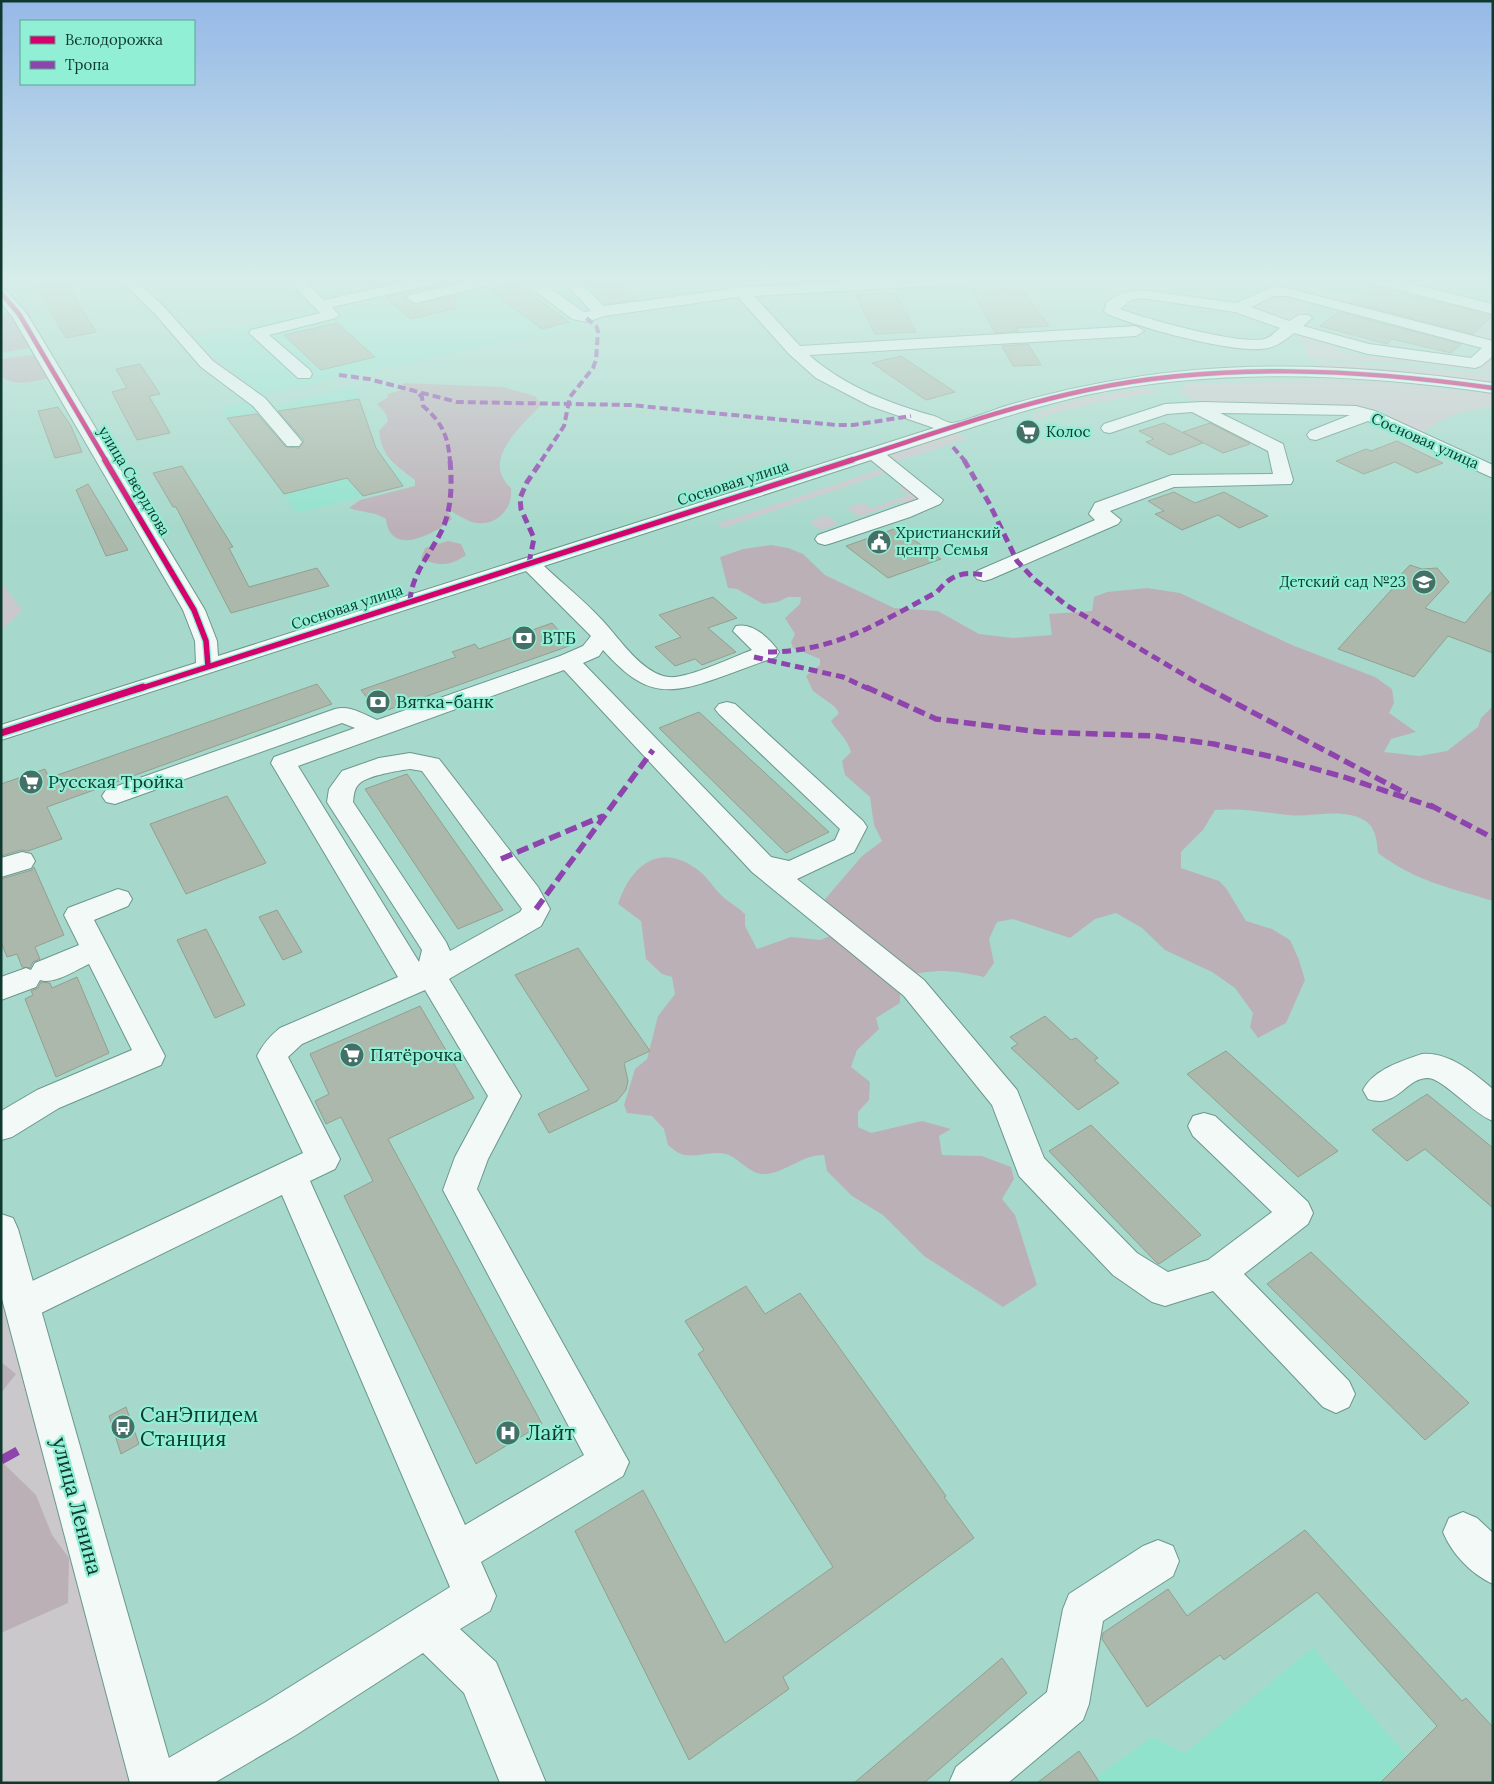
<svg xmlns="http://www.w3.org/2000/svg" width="1494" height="1784" font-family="Lora,serif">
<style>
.built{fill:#91e2cd}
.green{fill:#cac8cb}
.forest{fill:#bcb0b7}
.building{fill:#acb8ab;stroke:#939f90}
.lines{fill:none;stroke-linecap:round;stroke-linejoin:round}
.minor-casing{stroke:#6b978c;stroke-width:2}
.major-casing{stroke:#6b978c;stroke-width:2}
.minor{fill:#f2f9f7;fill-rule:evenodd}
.major{fill:#f2f9f7;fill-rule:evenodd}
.quiet-far3{stroke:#8e44ad;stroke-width:4;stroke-dasharray:8 4;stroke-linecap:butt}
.quiet-far2{stroke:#8e44ad;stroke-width:5;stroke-dasharray:9 5;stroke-linecap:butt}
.quiet-far1{stroke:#8e44ad;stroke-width:5.5;stroke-dasharray:12 5.5;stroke-linecap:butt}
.quiet{stroke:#8e44ad;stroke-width:9;stroke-dasharray:19 9;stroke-linecap:butt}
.cycleway-far2-casing{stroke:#90efd5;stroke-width:6}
.cycleway-far1-casing{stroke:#90efd5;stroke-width:8}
.cycleway-casing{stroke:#90efd5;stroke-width:10}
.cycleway-far2{stroke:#d6006c;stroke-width:4.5}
.cycleway-far1{stroke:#d6006c;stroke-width:5.5}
.cycleway{stroke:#d6006c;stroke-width:7}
.labels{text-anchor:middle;stroke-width:4.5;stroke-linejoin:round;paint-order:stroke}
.far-poi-label{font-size:15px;fill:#0f382f;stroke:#90efd5;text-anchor:start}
.far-street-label{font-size:15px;fill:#0f382f;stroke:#90efd5}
.poi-label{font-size:18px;fill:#0f382f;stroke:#90efd5;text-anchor:start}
.near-poi-label{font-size:21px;fill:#0f382f;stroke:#90efd5;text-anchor:start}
.near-street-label{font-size:21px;fill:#0f382f;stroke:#90efd5}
</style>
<rect width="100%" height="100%" fill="#a6d9cb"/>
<g class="built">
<path d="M275,280H713L728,295L609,315L574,328L262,394L192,338L309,312Z"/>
<path d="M1134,322L1138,327L1082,330L1078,324Z"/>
<path d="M355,386L376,448L406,485L297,513L220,409L250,401L258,411Z"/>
<path d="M1313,1648L1407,1756L1380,1783H1100L1096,1777L1152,1737L1185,1753Z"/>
</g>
<g class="green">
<path d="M1303,286L1421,315L1432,323L1476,334L1493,319V339L1486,340L1297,292L1296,290Z"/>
<path d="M1278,293L1308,301L1310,305C1293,329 1274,316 1252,308L1272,295Z"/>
<path d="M1297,331L1331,341L1342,353L1387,358L1386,354L1476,364L1493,351V372L1418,364L1309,358Z"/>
<path d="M1313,361L1468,372L1493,375V382L1441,376L1316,367Z"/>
<path d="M1322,380L1372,381L1482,393L1493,394V408C1463,408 1444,417 1421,434L1348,406L1211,402L1193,399L1179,390L1188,384Z"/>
<path d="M1146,388L1161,391L1095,403L1036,418L1032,416C1067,398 1108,394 1146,388Z"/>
<path d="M957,433L967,439L898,461L889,455Z"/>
<path d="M884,468L889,472L723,528L717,524Z"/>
<path d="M906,485L921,498L909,505L903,501L859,517L846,508L862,503L872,508L908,495L899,488Z"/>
<path d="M826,515L838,524L822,530L811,524V521Z"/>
<path d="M1,577L3,585L22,610L1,631Z"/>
<path d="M1,1229L153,1783H1Z"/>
</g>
<g class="forest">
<path d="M22,310L29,312L33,325L35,347L1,353V314Z"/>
<path d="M38,354L52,377C36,381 15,388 1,376V359Z"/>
<path d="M402,383L503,387L535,396L541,405C521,427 480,460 511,488C514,513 489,531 467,520C460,517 453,512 446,508L452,519C435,534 390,558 386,519C374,511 362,513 349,508L360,500L415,486V480C395,464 382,458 379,431L388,421L386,414L377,404L387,398L388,394L402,390L404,387Z"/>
<path d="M448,541L461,544L466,555C451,566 438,567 421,558L425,548Z"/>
<path d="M771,545L788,548L803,554L825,575L894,608L938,611L979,634L1013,638L1052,635L1049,614L1092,611L1094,597L1107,592L1147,588L1180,593L1292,645L1375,677L1392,689L1394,703L1389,713L1416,732L1391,739L1384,752L1419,756L1447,751L1478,727L1481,718L1493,706V901C1448,887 1417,882 1378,853C1377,843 1376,829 1367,822C1343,806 1314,818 1288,815C1262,812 1241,808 1215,810L1203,830L1181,852V868L1219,881L1226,888L1246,921L1272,929L1290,940L1299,960L1305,980L1286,1023L1258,1038L1250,1027L1253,1013L1235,988L1212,972L1165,950L1142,928L1116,913L1095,919L1070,938L1013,919L997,922L989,939L994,963L984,977C947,969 937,969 900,977V1003L876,1018L879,1029L857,1050L851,1067L870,1082L869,1100L858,1112V1127L871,1133L922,1121L951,1129L939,1136L942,1155L982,1156L1011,1167L1014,1179L1002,1199L1015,1215L1037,1285L1003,1307L924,1256L883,1215L852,1196L827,1171L824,1155C804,1154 788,1171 767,1174C750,1176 740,1158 726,1154C711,1150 695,1159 681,1154C676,1152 672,1148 668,1145L664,1129L652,1116L627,1113L624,1105L635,1069L647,1059L658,1016L675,994L672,977L662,974L646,959L641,921L618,904C631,865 660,841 698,870C706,876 712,885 719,893C726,901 737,906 745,914V926L757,949L791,937L821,940L836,933L820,905L862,856L882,841L874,825L870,797L845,775L842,761L851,752C847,738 839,734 831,721L839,713L835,707L813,691L806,676L820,665V659L793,648L791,642L795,634L785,618L800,604L801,597H788L778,602L763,604L737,589L728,588L720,557L743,549Z"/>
<path d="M1,1362L16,1374L1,1393Z"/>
<path d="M1,1461L36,1495L52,1535L69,1558L68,1603L1,1633Z"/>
</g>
<g class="building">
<path d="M365,280H405L374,287Z"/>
<path d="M443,280H453L454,283L410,293L405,298L415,305L455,295L456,308L411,319L385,297L439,285Z"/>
<path d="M584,280H616L636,300L607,304Z"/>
<path d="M65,281L96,332L66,338L37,287Z"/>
<path d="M516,284L558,314L569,322L542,329L490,290Z"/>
<path d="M1373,286L1458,307L1492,316L1473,334L1351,302Z"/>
<path d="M1021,288L1049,326L1017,328L1019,331L995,333L972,290Z"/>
<path d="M895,293L916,332L875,334L856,295Z"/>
<path d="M1338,312L1461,344L1451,353L1392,339L1387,344L1320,326Z"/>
<path d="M337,323L375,357L321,370L284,335Z"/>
<path d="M1028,344L1041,365L1013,366L1002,346Z"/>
<path d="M901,356L955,392L926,400L872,363Z"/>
<path d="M140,364L160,394L149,396L170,433L137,440L112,392L127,388L116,369Z"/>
<path d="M359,399L376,448L403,486L363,496L347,478L284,494L227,418L257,414L286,447L299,448L304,441L278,411Z"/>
<path d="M58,407L71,426L82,452L55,458L38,411Z"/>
<path d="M1164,423L1203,443L1170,455L1146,442L1154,439L1139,431Z"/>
<path d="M1210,423L1249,443L1250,444L1223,453L1183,432Z"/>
<path d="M1397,441L1443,463L1417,473L1395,462L1364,474L1336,461L1366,449L1371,451Z"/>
<path d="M182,466L233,547L229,548L249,587L317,568L329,586L231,613L176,507H173L153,473Z"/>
<path d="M88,484L128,550L106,556L76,490Z"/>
<path d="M1174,492L1195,503L1224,492L1268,516L1239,528L1218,515L1182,530L1155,514L1164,511L1148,501Z"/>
<path d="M897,528L941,559L888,578L846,546Z"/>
<path d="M1410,565L1422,569L1437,568L1449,582L1425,608L1465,623L1493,590V653L1448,636L1414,677L1338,649L1394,587L1391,585Z"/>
<path d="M713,597L737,618L708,628L736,652L702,665L695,659L675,666L655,647L681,637L659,615Z"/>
<path d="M552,623L572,645L379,713L361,690L456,657L452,652L475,644L479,649Z"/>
<path d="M317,684L332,704L47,807L62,839L28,851L21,850L1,856V784L45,769L49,778Z"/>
<path d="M699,712L829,832L786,853L659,728Z"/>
<path d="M407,774L503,910L458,929L365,789Z"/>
<path d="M227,796L266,863L186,894L150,824Z"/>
<path d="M34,867L64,935L35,947L40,959L33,962L30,968L22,967L17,954L7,957L1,942V879L32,870Z"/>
<path d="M277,910L302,952L283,960L259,917Z"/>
<path d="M206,929L245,1005L215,1018L177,940Z"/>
<path d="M578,948L650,1051L624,1063L628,1081L626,1090L617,1101L549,1133L538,1114L589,1090L515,975Z"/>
<path d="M77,977L109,1053L56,1077L25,999L33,995L31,991L38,988L41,982L50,983L52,988Z"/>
<path d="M420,1006L474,1098L388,1139L542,1424L476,1464L344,1196L373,1181L341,1117L326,1124L315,1101L329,1094L310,1054Z"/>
<path d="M1045,1016L1071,1040L1076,1038L1098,1058L1094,1060L1119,1083L1078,1110L1011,1048L1018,1044L1010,1037Z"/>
<path d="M1226,1051L1338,1151L1298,1177L1187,1074Z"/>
<path d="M1427,1094L1493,1148V1208L1425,1149L1407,1161L1372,1130Z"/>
<path d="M1091,1125L1201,1235L1159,1264L1157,1263L1049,1151Z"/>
<path d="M1311,1252L1469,1403L1425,1440L1267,1284Z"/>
<path d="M746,1286L765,1314L800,1293L946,1496L944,1497L974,1538L783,1677L789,1689L689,1760L575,1531L643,1490L725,1643L833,1567L698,1354L704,1350L685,1321Z"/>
<path d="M126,1407L139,1444L121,1454L109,1416Z"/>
<path d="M1305,1530L1462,1701L1466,1698L1493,1727V1783H1380L1437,1726L1317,1592L1224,1660L1220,1655L1147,1707L1102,1639L1103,1633L1168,1589L1187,1616Z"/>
<path d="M1002,1658L1027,1693L924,1783H854Z"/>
<path d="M1079,1751L1100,1783H1037Z"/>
</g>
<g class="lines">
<defs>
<g id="minor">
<path d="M120,280H136L165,308L213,361L265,398L299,438L302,442L299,446H287L253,406L201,367L155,314Z"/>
<path d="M288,280H304L324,300L414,280H441L439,283L332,307L339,315L336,318L269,335L310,370L312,374L310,378H298L249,333L251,330L320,313Z"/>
<path d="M473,280H500L498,283L415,303L407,298L410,295Z"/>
<path d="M521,280H538L584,312L591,311L563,280H578L604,306L730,289L726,284L731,280L738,281L745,287L882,280H973L966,284L754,296L800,346L1136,326L1144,331L1136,336L809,355C844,386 890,404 934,416C939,418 946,422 951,423C961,423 998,408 1009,405C1047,394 1085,385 1124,379C1245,358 1371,366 1493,383V393C1359,374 1220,367 1086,395C1019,410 953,434 887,455L943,500L940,504L910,517L832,543L825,545L818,543L815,539L818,535L919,499L871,460L544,566C563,584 585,601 603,621C619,638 643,675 669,677C687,679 733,657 752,650L733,631L736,626C753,622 770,639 779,652L776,657C755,664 735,672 715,679C662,698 641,692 603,650L599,656L583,663L771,857L789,861L835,840L840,829L719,714L715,709L719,704L727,702L735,704L863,821L867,827L854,852L797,879L924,980L1017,1090L1044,1158L1137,1253L1168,1272L1208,1260L1272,1212L1193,1136L1188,1126L1193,1116L1204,1113L1215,1116L1308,1202L1313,1213L1308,1224L1244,1274L1349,1381L1355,1394L1349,1407L1336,1413L1323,1407L1213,1291L1165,1306L1152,1302L1113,1275L1019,1176L992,1105L904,996L752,872L564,670L298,766L419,962L422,950L327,802L329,789L342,771L379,758L410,753L439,759L538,887L550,909L541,926L449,979L521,1096L488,1159L477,1189L629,1462L623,1476L481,1562L496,1596L490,1611L460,1629L496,1662L546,1783H500L464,1693L423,1653L296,1735L214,1783H146L153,1767L264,1703L450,1587L282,1195L35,1316L22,1321L9,1316L4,1304L9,1292L303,1153L257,1056C263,1044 270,1036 280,1028L398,977L271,763L274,757L355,728L342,723L115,804L106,802L102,796L106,790L335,709C350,705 363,714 377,720L560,656L583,646L591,636L526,571L1,740V725L196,663L195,641L183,610L12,316L1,303V289L6,290L27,314L205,610L217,641L218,656L934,428L870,406L816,378L789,354L738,297L604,316L588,322L572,319ZM410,769L422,771L522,909L520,912L450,951L446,942L353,802C354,795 354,788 360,783C370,775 397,771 410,769ZM425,990L488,1096L455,1157L443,1190L584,1455L465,1525L310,1181L335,1169L340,1159L288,1057L302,1044Z"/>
<path d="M1370,280H1395L1493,304V314L1372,283Z"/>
<path d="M1272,287L1287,288L1493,341V356L1481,366L1475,368L1368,354L1294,333C1285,340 1278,346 1268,348C1235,355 1139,327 1107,314L1104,311L1107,302L1122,293L1142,290L1236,303ZM1274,296H1287L1482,348L1471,358L1369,344L1303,326L1312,318L1309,315H1299L1289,321L1251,307ZM1142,298L1235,312L1280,328C1275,332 1270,338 1264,339C1239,345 1146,319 1120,309L1131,300Z"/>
<path d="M1202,402L1356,406L1375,411L1493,465V478L1368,421L1316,440L1310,439L1307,435L1310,431L1350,415L1220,413L1283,444L1293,480L1291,484L1174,487L1110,511L1121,520L1118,524L991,579L984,581L977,579L974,575L977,571L1095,520L1089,514L1095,503L1172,475L1273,474L1268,451L1192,412L1167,414L1110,433L1104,432L1101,428L1104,424L1165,404Z"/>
<path d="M22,852L31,854L35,861L31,868L1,877V858Z"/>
<path d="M118,889L128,892L132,899L128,906L94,920L165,1056L161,1065L59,1108L12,1137L1,1140V1111L37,1090L132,1050L89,964C76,970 54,985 40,980L36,987L1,1000V977L26,968L31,970L35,963L79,945L64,915L68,908Z"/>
<path d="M1422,1054C1448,1051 1474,1073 1493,1089V1121C1473,1114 1444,1079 1428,1078C1405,1078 1398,1109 1368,1099L1363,1090C1373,1070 1401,1061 1422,1054Z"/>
<path d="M1463,1512L1477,1518L1493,1533V1584C1471,1574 1452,1554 1443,1532L1449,1518Z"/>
<path d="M1158,1540L1173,1546L1179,1561L1173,1576L1103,1621L1089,1704L1083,1720L1008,1783H949L956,1767L1047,1692L1063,1609L1069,1594L1143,1546Z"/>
</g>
<path id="major" d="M1,1214L13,1218L18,1229L176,1783H130L1,1295Z"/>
</defs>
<use href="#minor" class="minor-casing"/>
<use href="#major" class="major-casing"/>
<use href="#minor" class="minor"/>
<use href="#major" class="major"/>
<g class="quiet-far3">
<path d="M339,375L369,379L457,402L630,405L836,425H853L911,416"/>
<path d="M419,394L422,397L423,406C442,422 448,436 450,461"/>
<path d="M953,447L965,461"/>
<path d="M541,461L564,426L570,397L593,368L596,360L598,331L596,326L585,317"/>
</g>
<g class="quiet-far2">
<path d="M964,460L989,503L1017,561L1034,579L1066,605L1208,689"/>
<path d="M529,563L534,538L521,509L520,498L527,482L542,460"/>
<path d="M410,601C412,573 430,555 442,530C452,508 452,484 450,460"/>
<path d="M768,652C834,652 881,622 937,592C951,575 962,571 984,575"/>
<path d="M754,657L843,677L869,689"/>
</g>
<g class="quiet-far1">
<path d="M866,687L936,719L1040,732L1155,736L1214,744L1273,757L1344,777L1433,807"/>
<path d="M1205,687L1407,794"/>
<path d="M1430,805L1493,838"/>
<path d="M501,859L603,816"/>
<path d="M536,909L653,750"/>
</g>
<path class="quiet" d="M1,1460L23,1448"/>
<defs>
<g id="cycleway-far2">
<path d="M1,293L19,314L106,461"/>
<path d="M848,461C927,436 1006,407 1087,390C1220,362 1359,369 1493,388"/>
</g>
<g id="cycleway-far1">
<path d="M105,460L194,610L206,641L208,666"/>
<path d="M139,689L852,460"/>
</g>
<path id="cycleway" d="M1,733L143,687"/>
</defs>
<use href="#cycleway-far2" class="cycleway-far2-casing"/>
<use href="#cycleway-far1" class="cycleway-far1-casing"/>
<use href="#cycleway" class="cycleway-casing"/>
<use href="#cycleway-far2" class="cycleway-far2"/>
<use href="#cycleway-far1" class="cycleway-far1"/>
<use href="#cycleway" class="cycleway"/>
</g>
<linearGradient id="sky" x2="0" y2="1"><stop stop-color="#96b9e7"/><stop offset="0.53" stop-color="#d7eee8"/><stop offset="1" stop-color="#d7eee8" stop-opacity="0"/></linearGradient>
<rect width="1494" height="530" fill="url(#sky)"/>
<defs>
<symbol id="supermarket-disc" viewBox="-11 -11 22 22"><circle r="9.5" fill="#447066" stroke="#90efd5"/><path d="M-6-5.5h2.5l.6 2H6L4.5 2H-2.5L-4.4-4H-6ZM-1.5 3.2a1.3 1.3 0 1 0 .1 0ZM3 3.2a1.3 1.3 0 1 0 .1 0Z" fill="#fff"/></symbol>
<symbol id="civic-disc" viewBox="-11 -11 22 22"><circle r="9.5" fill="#447066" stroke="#90efd5"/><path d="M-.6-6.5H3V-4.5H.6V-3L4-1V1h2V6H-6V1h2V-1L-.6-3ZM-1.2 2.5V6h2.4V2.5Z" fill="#fff"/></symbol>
<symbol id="school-disc" viewBox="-11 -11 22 22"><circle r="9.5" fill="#447066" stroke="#90efd5"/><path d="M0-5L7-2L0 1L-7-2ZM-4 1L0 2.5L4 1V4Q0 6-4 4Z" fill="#fff"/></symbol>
<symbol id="bank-disc" viewBox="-11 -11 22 22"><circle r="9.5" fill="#447066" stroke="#90efd5"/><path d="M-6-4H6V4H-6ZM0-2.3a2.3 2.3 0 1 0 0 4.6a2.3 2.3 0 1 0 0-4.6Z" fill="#fff"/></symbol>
<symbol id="bus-disc" viewBox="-11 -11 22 22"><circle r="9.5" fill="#447066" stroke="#90efd5"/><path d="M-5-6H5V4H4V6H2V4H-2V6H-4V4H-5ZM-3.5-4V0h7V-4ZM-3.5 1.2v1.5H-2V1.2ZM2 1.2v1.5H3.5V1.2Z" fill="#fff"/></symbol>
<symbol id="hospital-disc" viewBox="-11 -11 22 22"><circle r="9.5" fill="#447066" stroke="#90efd5"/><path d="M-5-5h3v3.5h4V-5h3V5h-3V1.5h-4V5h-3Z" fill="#fff"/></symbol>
</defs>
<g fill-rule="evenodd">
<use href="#supermarket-disc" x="1014" y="418" width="28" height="28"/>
<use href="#civic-disc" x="865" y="528" width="28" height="28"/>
<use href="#school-disc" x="1410" y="568" width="28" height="28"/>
<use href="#bank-disc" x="510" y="624" width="28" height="28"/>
<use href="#bank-disc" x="364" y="688" width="28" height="28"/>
<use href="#supermarket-disc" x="17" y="768" width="28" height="28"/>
<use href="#supermarket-disc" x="338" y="1041" width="28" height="28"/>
<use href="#bus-disc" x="109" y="1413" width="28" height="28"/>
<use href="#hospital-disc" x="494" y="1419" width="28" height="28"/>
</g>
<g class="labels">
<g class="far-poi-label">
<text x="1046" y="437">Колос</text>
<text x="896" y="538">Христианский<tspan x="896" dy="17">центр Семья</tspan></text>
<text x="1406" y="587" text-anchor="end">Детский сад №23</text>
</g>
<g class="far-street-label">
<text transform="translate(1425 441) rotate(24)" y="5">Сосновая улица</text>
<text transform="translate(134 481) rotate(59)" y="5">улица Свердлова</text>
<text transform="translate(733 483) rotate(-18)" y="5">Сосновая улица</text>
<text transform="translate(347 607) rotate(-18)" y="5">Сосновая улица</text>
</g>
<g class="poi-label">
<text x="542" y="644">ВТБ</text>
<text x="396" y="708">Вятка-банк</text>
<text x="48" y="788">Русская Тройка</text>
<text x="370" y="1061">Пятёрочка</text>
</g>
<g class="near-poi-label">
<text x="140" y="1422">СанЭпидем<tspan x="140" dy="24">Станция</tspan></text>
<text x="526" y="1440">Лайт</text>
</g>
<g class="near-street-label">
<text transform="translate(77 1506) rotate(75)" y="7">улица Ленина</text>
</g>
</g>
<rect width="1494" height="1784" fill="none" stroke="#0f382f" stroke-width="5"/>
<rect x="20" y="20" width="175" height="65" fill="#90efd5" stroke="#5ca693"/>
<rect x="30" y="36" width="25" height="8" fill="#d6006c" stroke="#5ca693"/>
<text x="65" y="45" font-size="15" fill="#0f382f">Велодорожка</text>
<rect x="30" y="61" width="25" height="8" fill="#8e44ad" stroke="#5ca693"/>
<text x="65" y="70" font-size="15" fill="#0f382f">Тропа</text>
</svg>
